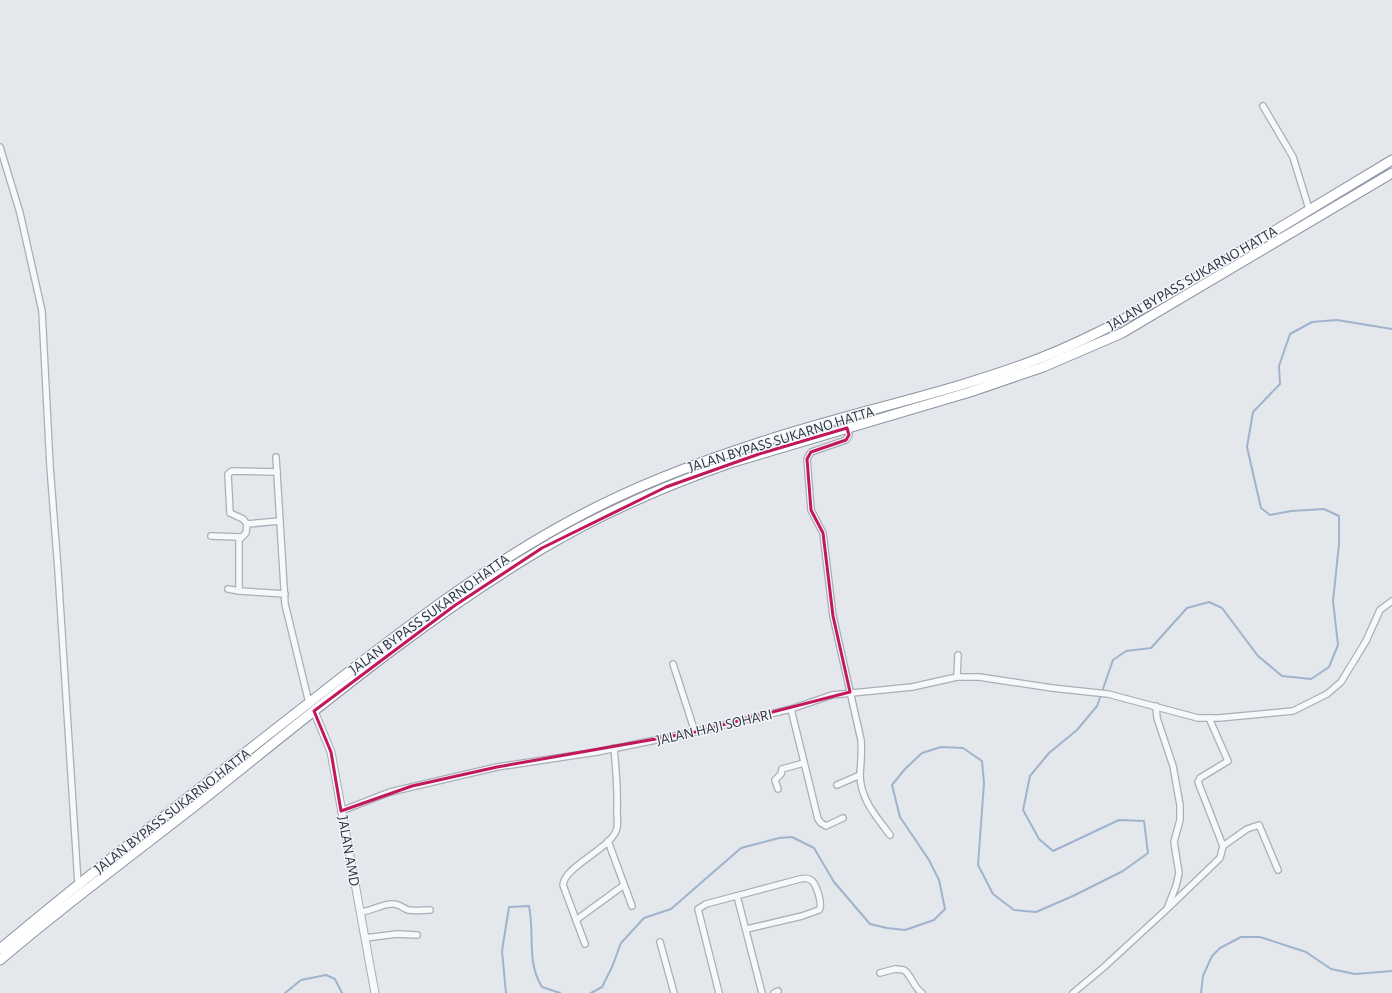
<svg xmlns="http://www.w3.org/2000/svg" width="1392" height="993" font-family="'Alegreya Sans',sans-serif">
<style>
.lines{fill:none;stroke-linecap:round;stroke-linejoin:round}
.stream{stroke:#9fb4cc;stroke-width:2}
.minor-casing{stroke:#a9aeb7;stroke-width:8}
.tertiary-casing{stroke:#a9aeb7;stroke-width:9}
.trunk-casing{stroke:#8b94a3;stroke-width:11}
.minor{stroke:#f7f8fa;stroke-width:5.5}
.tertiary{stroke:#f7f8fa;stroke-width:7}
.trunk{stroke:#fff;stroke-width:9}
.marked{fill:none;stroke:#c2185b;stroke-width:3;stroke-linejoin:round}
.labels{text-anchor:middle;stroke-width:3;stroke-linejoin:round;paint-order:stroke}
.street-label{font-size:15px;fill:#2b3445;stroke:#f4f6f9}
</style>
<rect width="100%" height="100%" fill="#e4e7ec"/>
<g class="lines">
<g class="stream">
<path d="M285,993L301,980L326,975L335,979L342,993"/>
<path d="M506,993L502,951L509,907L529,906C535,935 526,961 542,987L560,993"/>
<path d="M591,993L602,987L612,967L621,943L644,918L671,909L741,848L779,838L792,837L814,848L834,882L870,924L887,928L905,930L934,920L945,909L939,880L929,860L900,817L892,785L905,769L922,753L941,747L963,748L982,761L984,783L978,865L993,894L1014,910L1036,912L1073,896L1123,871L1148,853L1144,821L1119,820L1053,851L1039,839L1023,810L1030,776L1049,753L1077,730L1097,706L1113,660L1126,651L1151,648L1187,608L1209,602L1222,608L1258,656L1282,676L1311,679L1329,667L1338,645L1333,601L1339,544V516L1324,509L1291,511L1270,515L1261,508L1247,447L1253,412L1280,384L1279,366L1290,334L1312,322L1337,320L1392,329"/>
<path d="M1201,993L1203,976L1212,956L1220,948L1241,937H1260L1306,952L1331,969L1355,974L1392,971"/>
</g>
<defs>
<g id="minor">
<path d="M1263,106L1293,157L1309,209"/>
<path d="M0,147L20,213L42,311L50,466L58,570L78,884"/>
<path d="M847,428L849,435L846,440L811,452L807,459L811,510L823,533L833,616L861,740C862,752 861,762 860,774C860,799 876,816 890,835"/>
<path d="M276,457L285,604L309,703"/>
<path d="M247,524L243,519L230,513L228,474L232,471L277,472"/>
<path d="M211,536L241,537"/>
<path d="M228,589L239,591L285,594"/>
<path d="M239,591V540L246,533L247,524L280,521"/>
<path d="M673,664L695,732"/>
<path d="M957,677L958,655"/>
<path d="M791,709L818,819L821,823L826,826L843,818"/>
<path d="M837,785L860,775"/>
<path d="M778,789L775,780L781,774L782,769L804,763"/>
<path d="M341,811L390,792L497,767L597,752L695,732L791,709L832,695L912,687L957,677H979L1052,688L1108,694L1198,718H1219L1293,711L1327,694L1341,682L1366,641L1380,610L1392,601"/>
<path d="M608,841L632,906"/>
<path d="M1223,846L1247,829L1259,825L1278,870"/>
<path d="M737,896L762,993"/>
<path d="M1169,907L1220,858L1223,846L1198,782L1200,778L1228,761L1209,718"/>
<path d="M360,912C373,911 383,903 393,904C399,904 403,908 408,910C415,911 423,910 430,910"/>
<path d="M576,920L624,885"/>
<path d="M365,938L397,934L417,935"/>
<path d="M660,942L674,993"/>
<path d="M585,944L563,885C565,865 613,848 617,828C618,822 617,815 617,810C618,789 616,769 614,748"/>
<path d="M880,973L895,969L904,970C912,976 913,987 922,993"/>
<path d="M719,993L698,909L706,904L800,879C804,878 810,878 813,882C817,887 823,905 819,910L802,916L747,929"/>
<path d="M774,993L778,991"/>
<path d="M1073,993L1104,967L1167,909L1176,886L1179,873L1174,842L1180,820V805L1173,766L1157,718L1156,706"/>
</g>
<path id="tertiary" d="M314,711L331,752L375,993"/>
<g id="trunk">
<path d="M0,949C95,869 194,793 292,716C386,643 479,568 585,513C640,484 699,462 758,443C851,412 947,394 1038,359C1102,334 1159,300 1218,265C1276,230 1334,195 1392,160"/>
<path d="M0,960C69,901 142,848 214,791C319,707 424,619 540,550C600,514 664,486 730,463L970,392L1043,367L1122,333L1392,173"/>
</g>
</defs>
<use href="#minor" class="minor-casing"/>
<use href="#tertiary" class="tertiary-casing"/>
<use href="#trunk" class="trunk-casing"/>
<use href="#minor" class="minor"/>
<use href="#tertiary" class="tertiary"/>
<use href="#trunk" class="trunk"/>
</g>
<path class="marked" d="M847,428L849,435L846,440L811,452L807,459L811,510L823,533L833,616L850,692L695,732L497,767L412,786L341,811L331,752L314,711L454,606L542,548L666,487L759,454Z"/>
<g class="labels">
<g class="street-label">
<text transform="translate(1192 278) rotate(-30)" y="5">JALAN BYPASS SUKARNO HATTA</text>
<text transform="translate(781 439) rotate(-17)" y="5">JALAN BYPASS SUKARNO HATTA</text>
<text transform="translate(429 614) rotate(-36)" y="5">JALAN BYPASS SUKARNO HATTA</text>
<text transform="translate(714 727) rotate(-13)" y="5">JALAN HAJI SOHARI</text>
<text transform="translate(172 811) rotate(-38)" y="5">JALAN BYPASS SUKARNO HATTA</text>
<text transform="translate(349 851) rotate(80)" y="5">JALAN AMD</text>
</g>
</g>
</svg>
